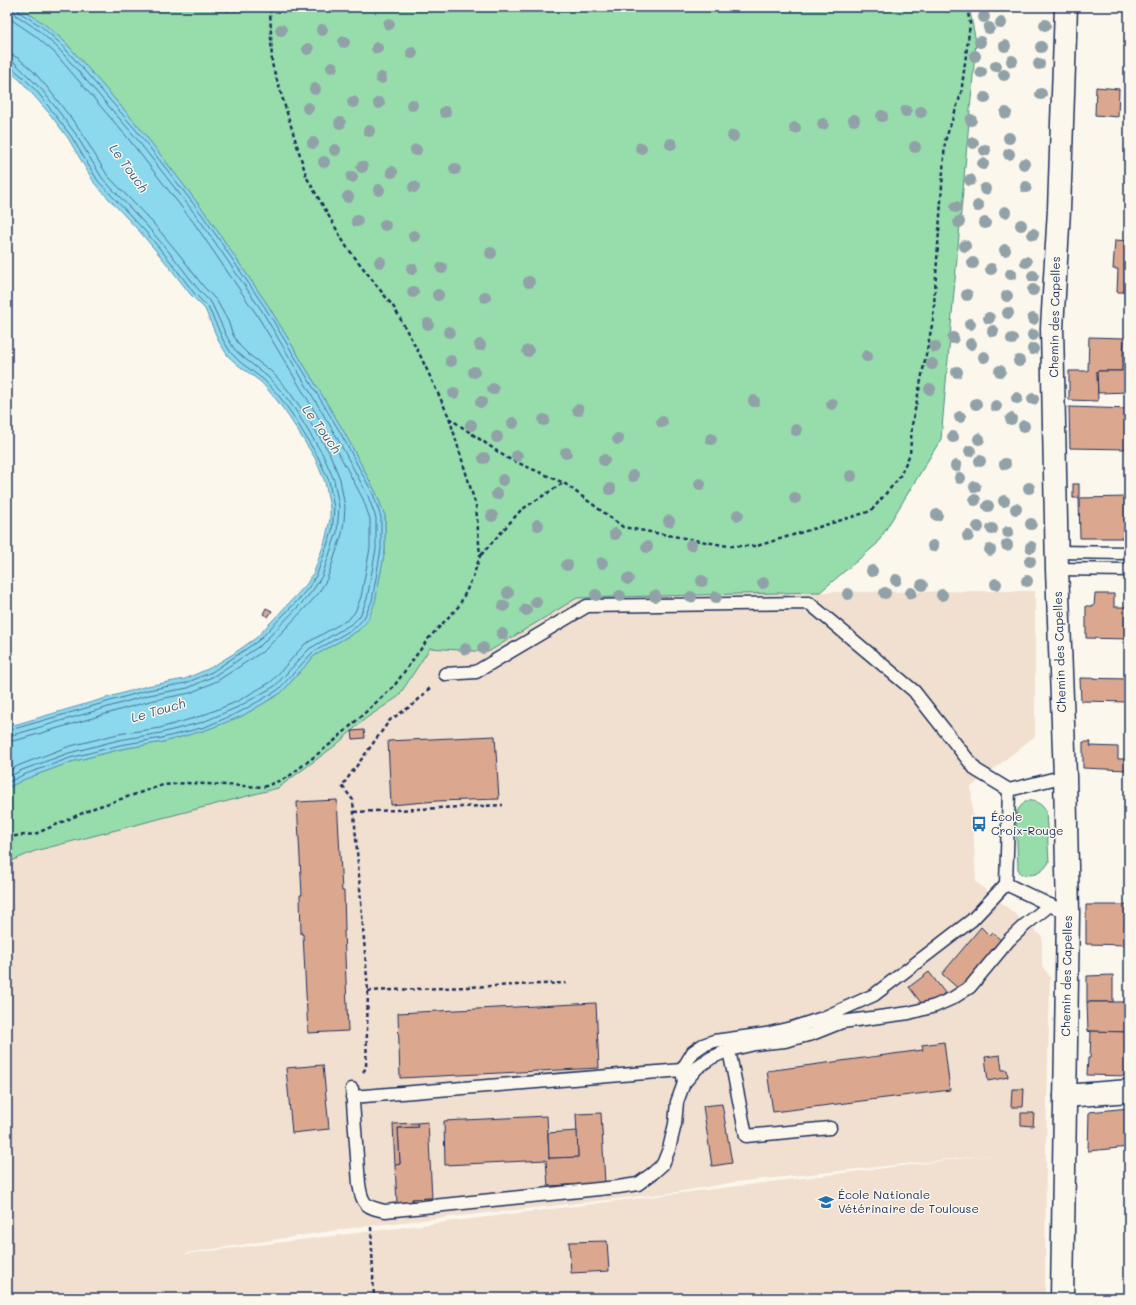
<svg xmlns="http://www.w3.org/2000/svg" width="1136" height="1305" font-family="Mali,sans-serif">
<style>
.built{fill:#f1dfd0;fill-rule:evenodd}
.green{fill:#96ddab;stroke:#588684}
.water{fill:#8cd8ec;stroke:#5f94b3}
.lines{fill:none;stroke-linecap:round;stroke-linejoin:round}
.shore{stroke:#487397;stroke-width:1}
.building{fill:#dba88f;stroke:#1b2f5e}
.lane-casing{stroke:#1b2f5e;stroke-width:15}
.street-casing{stroke:#1b2f5e;stroke-width:25}
.path{stroke:#1b2f5e;stroke-width:2.5;stroke-dasharray:4 3;stroke-linecap:butt}
.lane{stroke:#fbf7ec;stroke-width:12}
.street{stroke:#fbf7ec;stroke-width:22}
.tree{fill:#91a1a8}
.labels{text-anchor:middle;stroke-width:3;stroke-linejoin:round;paint-order:stroke}
.street-label{font-size:12px;fill:#1b2f5e;stroke:#fbf7ec}
.poi-label{font-size:12px;fill:#1b2f5e;stroke:#fbf7ec;text-anchor:start}
.water-label{font-size:13px;font-style:italic;fill:#375982;stroke:#fbf7ec}
</style>
<rect width="100%" height="100%" fill="#fbf7ec"/>
<filter id="ink" filterUnits="userSpaceOnUse"><feTurbulence type="fractalNoise" baseFrequency=".025" numOctaves="2"/><feDisplacementMap in="SourceGraphic" scale="8" xChannelSelector="R" yChannelSelector="G"/><feConvolveMatrix kernelMatrix="1 2 1 2 8 2 1 2 1" color-interpolation-filters="sRGB"/></filter>
<g filter="url(#ink)">
<path class="built" d="M1035,591V736L971,787L976,882L1042,936V966L1050,977L1046,1148L1045,1298H7V863L35,851L278,788L336,745L365,719L398,697L430,648L488,651L576,598L820,592ZM998,1154L186,1254V1253L358,1227L671,1193L735,1182Z"/>
<g class="green">
<path d="M19,7H969L976,42L941,439L877,544L820,592L577,598L488,652L430,648L398,697L365,719L336,745L278,788L35,851L7,863V788L25,779L71,762L121,749L163,742L206,730L242,716L281,693L314,656L359,630L375,602L385,549V516L376,493L343,430L269,307L206,214L139,127L65,42L43,23Z"/>
<path d="M1025,801C1035,800 1040,802 1046,811L1049,862C1043,873 1033,877 1021,874L1018,869L1016,818L1017,811Z"/>
</g>
<path class="water" d="M7,7H19L43,23L65,42L139,127L206,214L269,307L343,430L376,493L385,516V550L375,602L368,620L359,630L314,656L281,693L242,716L206,730L163,742L121,749L71,762L25,779L7,788V727L147,686L185,679L210,668L233,654L256,638L306,585L314,572L325,541L330,519V508L325,482L315,458L289,417L276,399L261,382L238,365L228,356L219,342L205,309L191,295L167,264L141,233L95,184L68,138L49,113L21,81L7,69Z"/>
<g class="lines">
<g class="shore">
<path d="M7,11L12,20L34,35L54,52L127,137L194,223L257,315L330,437L363,499L370,519V548L361,597L355,612L349,619L305,644L271,682L236,702L201,716L160,728L118,734L67,747L20,765L7,771"/>
<path d="M7,55H12L18,58L32,70L47,87L80,130L107,175L153,223L179,254L203,286L217,301L228,321L233,335L240,346L248,354L272,372L287,389L301,408L329,452L340,479L345,507L344,521L342,534L327,579L318,594L306,607L265,650L217,681L190,693L150,701L21,739L7,742"/>
<path d="M7,61L15,63L43,91L75,133L102,178L148,227L174,258L198,289L212,304L227,337L235,350L244,358L267,376L283,393L296,411L323,455L334,480L339,507L337,532L322,576L313,590L302,603L261,645L214,676L188,688L149,695L20,733L7,736"/>
<path d="M7,66L11,67L24,78L39,94L71,136L98,181L145,231L170,261L194,293L208,307L217,326L223,340L231,353L240,362L264,380L279,396L292,414L318,457L329,481L334,508L332,531L317,574L309,587L298,600L258,641L212,672L186,683L148,690L7,731"/>
<path d="M7,778L22,770L69,753L119,740L161,733L203,722L238,707L275,686L309,649L353,623L360,616L367,599L376,549V518L368,496L335,434L262,311L199,219L132,133L58,48L38,30L16,15L13,11V7"/>
<path d="M7,783L23,775L70,758L120,745L162,738L205,727L240,712L278,690L312,653L356,627L364,618L372,601L381,549V517L373,494L340,432L266,309L203,216L136,130L62,45L41,26L19,12L18,7"/>
</g>
</g>
<g class="building">
<path d="M1096,87L1119,89L1118,117L1095,115Z"/>
<path d="M1115,240L1129,241V292H1117L1118,269H1113Z"/>
<path d="M1089,337L1124,338L1122,371H1097L1098,401L1069,400V371H1088Z"/>
<path d="M1122,365H1129V392L1098,393L1097,371H1122Z"/>
<path d="M1069,407L1129,409V449L1070,448Z"/>
<rect x="1073" y="484" width="6" height="14"/>
<path d="M1129,497V538H1080L1079,498Z"/>
<path d="M1095,594H1114V607H1129V639L1086,638V606H1094Z"/>
<path d="M266,608L272,611L268,617L263,614Z"/>
<path d="M1080,678L1129,679V702L1081,701Z"/>
<path d="M364,730L365,738L353,739L352,731Z"/>
<path d="M495,736L499,799L437,801L391,805L388,741Z"/>
<path d="M1083,742H1091L1090,746L1118,747V759H1127V770L1083,768Z"/>
<path d="M337,800L342,891H344L345,931H344L348,1031L308,1033L303,934H301L300,895H302L297,802Z"/>
<path d="M1086,905H1129V945L1086,944Z"/>
<path d="M981,927L990,936L993,933L1003,942L961,991L942,974Z"/>
<path d="M929,972L945,993L925,1008L909,987Z"/>
<path d="M1113,975V1002H1087V976Z"/>
<path d="M1087,1002H1129V1032L1088,1031Z"/>
<path d="M596,1003L599,1068L400,1078L398,1013Z"/>
<path d="M1088,1031L1129,1032V1076L1087,1075L1088,1058H1090L1091,1032Z"/>
<path d="M944,1042L950,1090L773,1112L767,1071L923,1050L922,1045Z"/>
<path d="M1000,1055L1002,1070H1007L1008,1077L988,1081L985,1057Z"/>
<path d="M323,1065L329,1129L292,1133L286,1068Z"/>
<path d="M1012,1089H1024L1023,1107H1011Z"/>
<path d="M722,1104L732,1163L712,1166L703,1106Z"/>
<path d="M1129,1108V1147L1088,1151L1089,1112Z"/>
<path d="M601,1113L605,1183L548,1186L546,1160L445,1165L444,1121L547,1116L549,1158L578,1157L576,1114Z"/>
<path d="M1021,1113H1034L1033,1126L1021,1125Z"/>
<path d="M428,1122L432,1198L412,1199L413,1202L397,1203L395,1165L400,1164L398,1128L418,1127L417,1123Z"/>
<path d="M417,1123L418,1127L398,1128L400,1164L395,1165L393,1124Z"/>
<path d="M577,1131L578,1157L549,1158L548,1133Z"/>
<path d="M432,1198V1201L413,1202L412,1199Z"/>
<path d="M607,1241L609,1271L571,1273L569,1242Z"/>
</g>
<g class="lines">
<defs>
<g id="lane">
<path d="M1057,552L1126,553"/>
<path d="M1057,569L1129,570"/>
<path d="M445,674L476,672L587,606L809,603L914,691L976,770L1009,790"/>
<path d="M1056,908L1006,884L1009,790L1065,776"/>
<path d="M729,1050L746,1136L830,1128"/>
<path d="M684,1083L682,1070L693,1052L703,1045L714,1041L766,1034L795,1027L823,1018L874,995L933,950L972,920L1006,884"/>
<path d="M352,1089L359,1184C362,1205 366,1207 385,1211L618,1187L638,1184L653,1173L663,1164L669,1149L675,1124L677,1102L684,1083L697,1068L711,1058L729,1050L755,1044L785,1041L812,1034L842,1022L909,1013L935,1006L953,998L970,987L1009,940L1025,925L1050,905"/>
<path d="M352,1097L682,1070"/>
</g>
<g id="street">
<path d="M1065,1096L1129,1091"/>
<path d="M1062,1298L1068,913L1065,776L1057,569L1052,328L1059,210L1066,7"/>
</g>
</defs>
<use href="#lane" class="lane-casing"/>
<use href="#street" class="street-casing"/>
<g class="path">
<path d="M198,7L227,10L270,9"/>
<path d="M449,418L507,458L564,483L623,527L728,546H757L871,511L899,478L910,454L912,425L933,320L945,141L961,94L970,24L968,13L965,7"/>
<path d="M481,555L521,510L563,483"/>
<path d="M354,812L503,805"/>
<path d="M7,837L35,834L94,808L163,785L187,783L264,787L288,777L333,742L394,686L428,639L459,606L473,577L480,556L476,506L449,417L420,355L395,309L346,246L307,178L272,64L270,7"/>
<path d="M368,991L566,983"/>
<path d="M363,1072L366,1068L368,991L353,800L342,786L390,720L414,704L431,687"/>
<path d="M371,1227L374,1298"/>
</g>
<use href="#lane" class="lane"/>
<use href="#street" class="street"/>
</g>
<g class="tree">
<circle cx="984" cy="17" r="6"/>
<circle cx="1001" cy="23" r="6"/>
<circle cx="389" cy="24" r="6"/>
<circle cx="1045" cy="25" r="6"/>
<circle cx="989" cy="28" r="6"/>
<circle cx="281" cy="30" r="6"/>
<circle cx="322" cy="30" r="6"/>
<circle cx="344" cy="42" r="6"/>
<circle cx="980" cy="42" r="6"/>
<circle cx="1005" cy="46" r="6"/>
<circle cx="1041" cy="47" r="6"/>
<circle cx="377" cy="48" r="6"/>
<circle cx="308" cy="49" r="6"/>
<circle cx="412" cy="53" r="6"/>
<circle cx="975" cy="56" r="6"/>
<circle cx="1012" cy="61" r="6"/>
<circle cx="1039" cy="64" r="6"/>
<circle cx="996" cy="66" r="6"/>
<circle cx="332" cy="67" r="6"/>
<circle cx="981" cy="72" r="6"/>
<circle cx="1004" cy="75" r="6"/>
<circle cx="381" cy="78" r="6"/>
<circle cx="315" cy="89" r="6"/>
<circle cx="1041" cy="94" r="6"/>
<circle cx="985" cy="98" r="6"/>
<circle cx="353" cy="102" r="6"/>
<circle cx="379" cy="103" r="6"/>
<circle cx="412" cy="105" r="6"/>
<circle cx="308" cy="108" r="6"/>
<circle cx="906" cy="111" r="6"/>
<circle cx="445" cy="112" r="6"/>
<circle cx="921" cy="112" r="6"/>
<circle cx="1006" cy="113" r="6"/>
<circle cx="882" cy="116" r="6"/>
<circle cx="854" cy="120" r="6"/>
<circle cx="971" cy="120" r="6"/>
<circle cx="340" cy="123" r="6"/>
<circle cx="823" cy="124" r="6"/>
<circle cx="795" cy="128" r="6"/>
<circle cx="369" cy="131" r="6"/>
<circle cx="733" cy="136" r="6"/>
<circle cx="1009" cy="138" r="6"/>
<circle cx="313" cy="143" r="6"/>
<circle cx="973" cy="143" r="6"/>
<circle cx="671" cy="144" r="6"/>
<circle cx="915" cy="147" r="6"/>
<circle cx="641" cy="148" r="6"/>
<circle cx="335" cy="150" r="6"/>
<circle cx="416" cy="150" r="6"/>
<circle cx="985" cy="150" r="6"/>
<circle cx="1009" cy="154" r="6"/>
<circle cx="324" cy="162" r="6"/>
<circle cx="983" cy="164" r="6"/>
<circle cx="1024" cy="164" r="6"/>
<circle cx="362" cy="167" r="6"/>
<circle cx="455" cy="169" r="6"/>
<circle cx="392" cy="172" r="6"/>
<circle cx="352" cy="177" r="6"/>
<circle cx="970" cy="180" r="6"/>
<circle cx="414" cy="187" r="6"/>
<circle cx="1026" cy="187" r="6"/>
<circle cx="985" cy="189" r="6"/>
<circle cx="379" cy="190" r="6"/>
<circle cx="348" cy="197" r="6"/>
<circle cx="978" cy="206" r="6"/>
<circle cx="956" cy="207" r="6"/>
<circle cx="1005" cy="212" r="6"/>
<circle cx="357" cy="221" r="6"/>
<circle cx="959" cy="222" r="6"/>
<circle cx="985" cy="223" r="6"/>
<circle cx="385" cy="225" r="6"/>
<circle cx="1021" cy="225" r="6"/>
<circle cx="1033" cy="234" r="6"/>
<circle cx="414" cy="236" r="6"/>
<circle cx="965" cy="246" r="6"/>
<circle cx="1005" cy="250" r="6"/>
<circle cx="491" cy="253" r="6"/>
<circle cx="380" cy="262" r="6"/>
<circle cx="1026" cy="262" r="6"/>
<circle cx="973" cy="263" r="6"/>
<circle cx="442" cy="268" r="6"/>
<circle cx="412" cy="269" r="6"/>
<circle cx="991" cy="269" r="6"/>
<circle cx="1011" cy="274" r="6"/>
<circle cx="1033" cy="276" r="6"/>
<circle cx="529" cy="282" r="6"/>
<circle cx="1033" cy="290" r="6"/>
<circle cx="413" cy="292" r="6"/>
<circle cx="438" cy="295" r="6"/>
<circle cx="967" cy="295" r="6"/>
<circle cx="1007" cy="296" r="6"/>
<circle cx="485" cy="297" r="6"/>
<circle cx="1008" cy="313" r="6"/>
<circle cx="989" cy="318" r="6"/>
<circle cx="1033" cy="319" r="6"/>
<circle cx="428" cy="324" r="6"/>
<circle cx="970" cy="324" r="6"/>
<circle cx="993" cy="331" r="6"/>
<circle cx="449" cy="332" r="6"/>
<circle cx="1033" cy="335" r="6"/>
<circle cx="953" cy="338" r="6"/>
<circle cx="1012" cy="339" r="6"/>
<circle cx="971" cy="344" r="6"/>
<circle cx="480" cy="345" r="6"/>
<circle cx="935" cy="347" r="6"/>
<circle cx="1033" cy="349" r="6"/>
<circle cx="528" cy="351" r="6"/>
<circle cx="867" cy="356" r="6"/>
<circle cx="984" cy="357" r="6"/>
<circle cx="451" cy="361" r="6"/>
<circle cx="1019" cy="361" r="6"/>
<circle cx="932" cy="364" r="6"/>
<circle cx="1000" cy="371" r="6"/>
<circle cx="474" cy="372" r="6"/>
<circle cx="957" cy="372" r="6"/>
<circle cx="493" cy="389" r="6"/>
<circle cx="930" cy="389" r="6"/>
<circle cx="454" cy="393" r="6"/>
<circle cx="1017" cy="398" r="6"/>
<circle cx="1033" cy="399" r="6"/>
<circle cx="754" cy="401" r="6"/>
<circle cx="481" cy="402" r="6"/>
<circle cx="832" cy="404" r="6"/>
<circle cx="976" cy="404" r="6"/>
<circle cx="996" cy="406" r="6"/>
<circle cx="578" cy="410" r="6"/>
<circle cx="960" cy="417" r="6"/>
<circle cx="1011" cy="419" r="6"/>
<circle cx="544" cy="420" r="6"/>
<circle cx="662" cy="422" r="6"/>
<circle cx="513" cy="423" r="6"/>
<circle cx="471" cy="425" r="6"/>
<circle cx="1024" cy="426" r="6"/>
<circle cx="796" cy="430" r="6"/>
<circle cx="497" cy="437" r="6"/>
<circle cx="953" cy="437" r="6"/>
<circle cx="618" cy="439" r="6"/>
<circle cx="711" cy="439" r="6"/>
<circle cx="979" cy="439" r="6"/>
<circle cx="970" cy="451" r="6"/>
<circle cx="566" cy="453" r="6"/>
<circle cx="517" cy="456" r="6"/>
<circle cx="484" cy="458" r="6"/>
<circle cx="604" cy="460" r="6"/>
<circle cx="980" cy="461" r="6"/>
<circle cx="1005" cy="464" r="6"/>
<circle cx="956" cy="466" r="6"/>
<circle cx="633" cy="476" r="6"/>
<circle cx="851" cy="476" r="6"/>
<circle cx="960" cy="478" r="6"/>
<circle cx="503" cy="480" r="6"/>
<circle cx="700" cy="484" r="6"/>
<circle cx="975" cy="487" r="6"/>
<circle cx="1029" cy="488" r="6"/>
<circle cx="610" cy="489" r="6"/>
<circle cx="497" cy="494" r="6"/>
<circle cx="795" cy="498" r="6"/>
<circle cx="975" cy="500" r="6"/>
<circle cx="1004" cy="501" r="6"/>
<circle cx="988" cy="506" r="6"/>
<circle cx="1016" cy="509" r="6"/>
<circle cx="738" cy="515" r="6"/>
<circle cx="937" cy="515" r="6"/>
<circle cx="492" cy="516" r="6"/>
<circle cx="669" cy="521" r="6"/>
<circle cx="1031" cy="524" r="6"/>
<circle cx="538" cy="525" r="6"/>
<circle cx="978" cy="527" r="6"/>
<circle cx="992" cy="529" r="6"/>
<circle cx="1008" cy="532" r="6"/>
<circle cx="615" cy="534" r="6"/>
<circle cx="968" cy="536" r="6"/>
<circle cx="691" cy="545" r="6"/>
<circle cx="1007" cy="545" r="6"/>
<circle cx="933" cy="546" r="6"/>
<circle cx="647" cy="547" r="6"/>
<circle cx="1031" cy="547" r="6"/>
<circle cx="990" cy="550" r="6"/>
<circle cx="1030" cy="561" r="6"/>
<circle cx="602" cy="563" r="6"/>
<circle cx="567" cy="565" r="6"/>
<circle cx="872" cy="571" r="6"/>
<circle cx="628" cy="579" r="6"/>
<circle cx="896" cy="580" r="6"/>
<circle cx="702" cy="581" r="6"/>
<circle cx="1027" cy="581" r="6"/>
<circle cx="763" cy="583" r="6"/>
<circle cx="996" cy="584" r="6"/>
<circle cx="922" cy="585" r="6"/>
<circle cx="508" cy="593" r="6"/>
<circle cx="885" cy="593" r="6"/>
<circle cx="911" cy="593" r="6"/>
<circle cx="848" cy="594" r="6"/>
<circle cx="596" cy="595" r="6"/>
<circle cx="942" cy="595" r="6"/>
<circle cx="620" cy="596" r="6"/>
<circle cx="655" cy="596" r="6"/>
<circle cx="691" cy="597" r="6"/>
<circle cx="716" cy="597" r="6"/>
<circle cx="536" cy="602" r="6"/>
<circle cx="504" cy="606" r="6"/>
<circle cx="526" cy="610" r="6"/>
<circle cx="502" cy="634" r="6"/>
<circle cx="483" cy="648" r="6"/>
<circle cx="466" cy="649" r="6"/>
</g>
</g>
<defs>
<symbol id="bus-bare" viewBox="-9 -9 18 18"><path d="M-5-6H5V4H4V6H2V4H-2V6H-4V4H-5ZM-3.5-4V0h7V-4ZM-3.5 1.2v1.5H-2V1.2ZM2 1.2v1.5H3.5V1.2Z" fill="#1f6fb2" stroke="#fbf7ec" stroke-width="2.5" paint-order="stroke"/></symbol>
<symbol id="university-bare" viewBox="-9 -9 18 18"><path d="M0-5L7-2L0 1L-7-2ZM-4 1L0 2.5L4 1V4Q0 6-4 4Z" fill="#1f6fb2" stroke="#fbf7ec" stroke-width="2.5" paint-order="stroke"/></symbol>
</defs>
<g fill-rule="evenodd">
<use href="#bus-bare" x="968" y="813" width="22" height="22"/>
<use href="#university-bare" x="815" y="1191" width="22" height="22"/>
</g>
<g class="labels">
<g class="street-label">
<text transform="translate(1055 317) rotate(-89)" y="4">Chemin des Capelles</text>
<text transform="translate(1060 652) rotate(-92)" y="4">Chemin des Capelles</text>
<text transform="translate(1067 976) rotate(-89)" y="4">Chemin des Capelles</text>
</g>
<g class="poi-label">
<text x="991" y="821">École<tspan x="991" dy="14">Croix-Rouge</tspan></text>
<text x="838" y="1199">École Nationale<tspan x="838" dy="14">Vétérinaire de Toulouse</tspan></text>
</g>
<g class="water-label">
<text transform="translate(129 168) rotate(54)" y="5">Le Touch</text>
<text transform="translate(322 429) rotate(54)" y="5">Le Touch</text>
<text transform="translate(158 710) rotate(-16)" y="5">Le Touch</text>
</g>
</g>
<rect width="1136" height="1305" fill="none" stroke="#fbf7ec" stroke-width="24"/>
<rect x="12" y="12" width="1112" height="1281" fill="none" stroke="#1b2f5e" stroke-width="1.5" filter="url(#ink)"/>
</svg>
